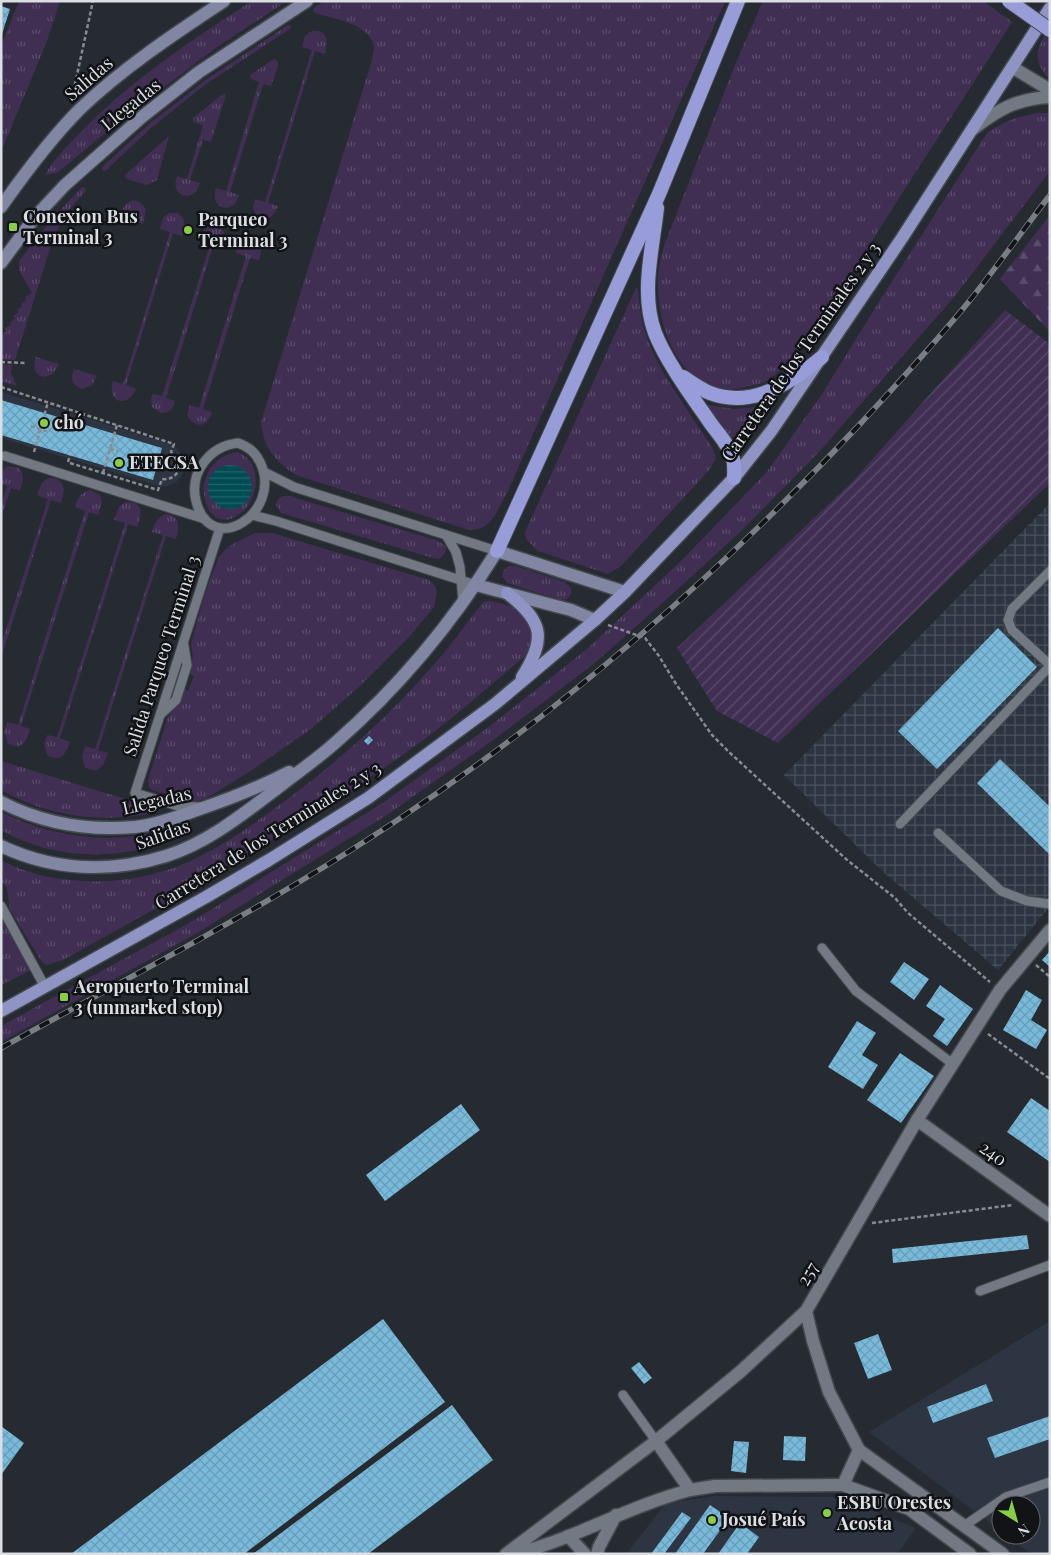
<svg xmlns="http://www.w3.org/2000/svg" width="1051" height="1555" font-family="'Playfair Display',serif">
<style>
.built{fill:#2c3541}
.industrial{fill:url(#industrial-grid)}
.grass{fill:url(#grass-tufts)}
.forest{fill:url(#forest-firs)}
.garden{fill:url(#garden-furrows)}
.water{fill:url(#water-rules)}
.building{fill:url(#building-cross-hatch)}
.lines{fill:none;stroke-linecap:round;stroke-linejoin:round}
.service-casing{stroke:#44484e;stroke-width:11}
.minor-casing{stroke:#44484e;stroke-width:15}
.tertiary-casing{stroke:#44484e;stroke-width:15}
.secondary-casing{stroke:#44484e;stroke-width:15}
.primary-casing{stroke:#44484e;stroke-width:15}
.trunk-casing{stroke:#44484e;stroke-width:16}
.path{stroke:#888c92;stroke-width:2.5;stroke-dasharray:4 2.5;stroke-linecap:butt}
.service{stroke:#737982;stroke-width:9}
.minor{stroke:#737982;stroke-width:12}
.tertiary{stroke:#737982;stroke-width:12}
.secondary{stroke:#8186a3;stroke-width:12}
.primary{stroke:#8f94c4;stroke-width:12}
.trunk{stroke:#989dda;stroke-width:14}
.rail-casing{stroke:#797e84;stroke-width:5.5}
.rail{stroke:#111316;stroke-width:4;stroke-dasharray:11;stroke-linecap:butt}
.trunk-bridge-casing{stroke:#44484e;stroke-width:16;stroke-linecap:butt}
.trunk-bridge{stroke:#989dda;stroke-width:14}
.poi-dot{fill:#8ace47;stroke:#111316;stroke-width:2}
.labels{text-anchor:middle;stroke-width:5;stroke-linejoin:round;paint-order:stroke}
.street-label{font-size:18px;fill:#dbdee3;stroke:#111316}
.poi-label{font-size:18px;font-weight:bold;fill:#dbdee3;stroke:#111316;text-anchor:start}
</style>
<defs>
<pattern id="industrial-grid" width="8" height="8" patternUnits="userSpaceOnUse" patternTransform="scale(1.25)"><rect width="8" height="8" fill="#2c3541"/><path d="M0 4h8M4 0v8" fill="none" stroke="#4a525c"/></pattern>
<pattern id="grass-tufts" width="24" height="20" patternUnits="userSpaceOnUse" patternTransform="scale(1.25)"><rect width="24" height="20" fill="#402f53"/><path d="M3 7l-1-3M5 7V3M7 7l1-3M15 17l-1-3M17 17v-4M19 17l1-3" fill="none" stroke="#5b4d6c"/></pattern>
<pattern id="forest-firs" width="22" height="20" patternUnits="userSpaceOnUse" patternTransform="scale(1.25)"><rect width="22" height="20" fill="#402f53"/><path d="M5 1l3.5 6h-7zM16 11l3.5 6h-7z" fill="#5b4d6c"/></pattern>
<pattern id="garden-furrows" width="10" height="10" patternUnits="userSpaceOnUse" patternTransform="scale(1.25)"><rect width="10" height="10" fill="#402f53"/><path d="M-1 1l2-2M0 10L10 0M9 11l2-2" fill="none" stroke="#5b4d6c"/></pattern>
<pattern id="water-rules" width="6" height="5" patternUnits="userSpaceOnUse" patternTransform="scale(1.25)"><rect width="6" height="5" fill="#004c53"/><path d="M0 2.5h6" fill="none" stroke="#25656c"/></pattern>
<pattern id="building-cross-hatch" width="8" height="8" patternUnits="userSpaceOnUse" patternTransform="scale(1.25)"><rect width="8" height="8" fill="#78badb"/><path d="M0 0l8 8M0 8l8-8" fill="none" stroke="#6a9cb5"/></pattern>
</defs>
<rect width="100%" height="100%" fill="#262b32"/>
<g class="built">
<path d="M1,392L174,445L183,457L184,471L180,478L175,483L168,486L161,487L1,438Z"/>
<path d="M1050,1321V1554H1031L1006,1535H1031V1505H1001V1531L869,1432Z"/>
<path d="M716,1496L838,1497L916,1528L897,1554H626L666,1503Z"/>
</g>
<path class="industrial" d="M1050,503V906L998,970L883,872L784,775Z"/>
<g class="grass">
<path d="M19,1H60L47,41L3,147H1V46Z"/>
<path d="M252,1H287L217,47L122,119L57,173L45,175C52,161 65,149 76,137C127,83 190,41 252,1Z"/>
<path d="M324,1H725L507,493C497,510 492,531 469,530L296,475C274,460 264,448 261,422L371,63C372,58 374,52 374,47C370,23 334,19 315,13L313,11L314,8Z"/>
<path d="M763,1H983L1012,22C977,77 942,132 906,187C876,235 846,283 812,328C800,344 783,373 765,382C761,384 755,385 750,386C687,404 658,336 658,284C657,269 661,257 665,243L737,60Z"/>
<path d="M288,25H291L290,29L206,84L151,128L105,171L102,170V167L149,124L204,81Z"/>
<path d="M1050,27V80C1031,59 1036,49 1050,27Z"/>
<path d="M312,31C328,29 328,42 325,54L315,51L268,203L278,206C274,217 266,223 256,215L253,208L255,199L265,202L312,50L302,47L305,36Z"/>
<path d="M274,59L278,61V66L271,86L263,84L230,192L239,195C233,216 209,209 216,188L226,191L259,82L251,79L250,75Z"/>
<path d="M224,93L226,95L211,142L203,140L190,180L200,183L196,192L189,196C177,196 173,187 177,176L187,179L203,125L193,122V118Z"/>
<path d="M1039,113H1050V171L955,296L819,452L740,532L678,589L596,662L496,738L387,815L197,933L1,1042V1026L191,922L381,804L490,726L587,649L684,558L766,473L820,397L882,297L987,133C1004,121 1019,116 1039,113Z"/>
<path d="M169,136L157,180L147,185L127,179L125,176L126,174Z"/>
<path d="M82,187L85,188L86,191C71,206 61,219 53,239L15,360L1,359V339L3,337L1,335L7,331L5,328L11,325L10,323L15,318L13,316L19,312L17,310L22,306L21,303L26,300L25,297L32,293L19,270V261L53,218Z"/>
<path d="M134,200L141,203L146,209L143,224L120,216C123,208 125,202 134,200Z"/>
<path d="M169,213H177L183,218L185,225L182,236L173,233L126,385L136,389C128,409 106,402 113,381L123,384L170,232L160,229L163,218Z"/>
<path d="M209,225L220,227C227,234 225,240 222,248L213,246L166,398L175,401C173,409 170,413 161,413L152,407L151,399L153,394L162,396L210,245L200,241C201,234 203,229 209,225Z"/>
<path d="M246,237C262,235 263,248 259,260L250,258L203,409L212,412C209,423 201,429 191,421L187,415L190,405L199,408L246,256L236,253L240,242Z"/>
<path d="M636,288L638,289C639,304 641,320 646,335C656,365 676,392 693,419C701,432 712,443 716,458L710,469L621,566L608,574L538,551L526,539L525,532Z"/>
<path d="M36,357L59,364C51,385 28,378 36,357Z"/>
<path d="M1,364L12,365L11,373L17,386L1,381Z"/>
<path d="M74,369L97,376L92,385L82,389C72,385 70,378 74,369Z"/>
<path d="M707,405L735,409L758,407L736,437H729Z"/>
<path d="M237,452C245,455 250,459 253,467C268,504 218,545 205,500C199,477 215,455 237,452Z"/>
<path d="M8,466L19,468C25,475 23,482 20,490L11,488L1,518V506L7,486L1,484V471Z"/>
<path d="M48,478H56L62,483L64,490L61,503L51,500L1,658V645L48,499L37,495L42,483Z"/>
<path d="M90,490L100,495L102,503L98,515L89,512L21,726L30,729C27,741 21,752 8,743L4,732L7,722L18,725L85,511L75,507C78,499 80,492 90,490Z"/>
<path d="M283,496H289L439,541L446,547L445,553L439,559L433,558L281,513L276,505L278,499Z"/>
<path d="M125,502C144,501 142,514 137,527L128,524L60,738L70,742C66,754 60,763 47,755L44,744L47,735L57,737L125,523L114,520L119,507Z"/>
<path d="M167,514C181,517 179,528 176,539L166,536L98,750L108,753C104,765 99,776 85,767L82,757L85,746L95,749L163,535L152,532C155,523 157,516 167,514Z"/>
<path d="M255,533H272L429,580L435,586L437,592L434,607L409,637L360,686L311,729L249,772L207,798L195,802L152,790L149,787L148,780L168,717L177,705L183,689L188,691L194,676L188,673L193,657L191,644C197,623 212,562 225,550C234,542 245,538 255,533Z"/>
<path d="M509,566H515L565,582L571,588V594L567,599L561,600L507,583L502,576L504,570Z"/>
<path d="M489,601C522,605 545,623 524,657C494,682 465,708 434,732C318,819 189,890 63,960L47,965L42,962L10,910L7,888L1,880V860C49,886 116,887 167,870C207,857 244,831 278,806C334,765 382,723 429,670C449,649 465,625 483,602Z"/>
<path d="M1,761L158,809L157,812C104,824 49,817 1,790Z"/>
<path d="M1,812C35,829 73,838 110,838C129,838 147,834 165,831L169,837L164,843L162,838L155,840L157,845C105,861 48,857 1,830Z"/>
<path d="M1,916L31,970L1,985Z"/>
</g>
<path class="forest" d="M1050,215V332L1000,279Z"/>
<path class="garden" d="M1005,310L1050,344V483L778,743L717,711L677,648L852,482Z"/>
<circle class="water" cx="230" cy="487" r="22"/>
<g class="building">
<path d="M1,6L10,9L2,34H1Z"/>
<path d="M1,400L162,448L153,480L1,435Z"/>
<path d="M998,628L1037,667L937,769L898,731Z"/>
<path d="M369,736L373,740L368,745L364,741Z"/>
<path d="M1000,759L1050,807V855L977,783Z"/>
<path d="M1050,951V967L1042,960Z"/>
<path d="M904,962L929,979L914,1000L890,982Z"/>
<path d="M940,985L973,1009L947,1046L933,1036L945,1019L926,1006Z"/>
<path d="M1026,990L1042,1000L1031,1020L1047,1030L1036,1049L1003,1030Z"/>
<path d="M857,1021L876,1033L862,1055L878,1065L863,1089L828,1067Z"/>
<path d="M900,1053L934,1076L901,1123L867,1100Z"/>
<path d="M1031,1098L1050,1111V1162L1007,1132Z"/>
<path d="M461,1104L480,1130L385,1201L366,1175Z"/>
<path d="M1027,1235L1029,1249L893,1263L892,1249Z"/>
<path d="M383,1319L445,1402L244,1554H71Z"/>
<path d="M878,1334L892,1370L868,1379L854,1343Z"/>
<path d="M639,1362L652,1378L644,1384L631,1368Z"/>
<path d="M986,1384L993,1401L933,1423L927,1407Z"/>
<path d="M452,1405L493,1460L368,1554H253Z"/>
<path d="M1050,1416V1439L995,1458L987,1438Z"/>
<path d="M1,1426L24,1443L1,1475Z"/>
<path d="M784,1436L806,1437L805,1461L783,1460Z"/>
<path d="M734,1441L749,1442L746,1473L731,1471Z"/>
<path d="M710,1505L729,1518L703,1554H675Z"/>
<path d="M682,1512L691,1518L664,1554H651Z"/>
<path d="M740,1523L759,1537L747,1554H718Z"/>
</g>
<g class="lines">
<defs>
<g id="service">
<path d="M238,443C249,447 255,452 260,462C284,512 211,560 196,501C189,472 210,446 238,443Z"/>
<path d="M5,456L205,519"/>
<path d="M264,472L294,487L497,551"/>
<path d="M252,515L276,521L476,585"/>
<path d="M446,535L456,552L460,567L463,602"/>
<path d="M1050,571L1012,609L1008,620L1012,630L1050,665"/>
<path d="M161,714L176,700L187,665L184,646"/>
<path d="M199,807L178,806L135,793L220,528"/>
<path d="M900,824L1050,666"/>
<path d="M938,833L1001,891L1027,901L1050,904"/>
<path d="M1,906L45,987"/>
<path d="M822,948L856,991L953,1064"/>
<path d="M980,1291L1050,1265"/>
<path d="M623,1395L656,1441"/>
<path d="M964,1526L1006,1497L1050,1482"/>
</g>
<g id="minor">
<path d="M917,1120L1050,1216"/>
<path d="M806,1311L813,1341L829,1392L859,1450"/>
<path d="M656,1441L690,1490L715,1486L843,1485"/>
<path d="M568,1536L585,1554"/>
<path d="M506,1554L656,1441L740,1372L806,1311L917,1120L1000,990L1050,930"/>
<path d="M518,1554C535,1548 552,1543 569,1536C609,1520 648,1501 690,1490"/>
<path d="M597,1554L599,1547L616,1515"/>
</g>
<g id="tertiary">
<path d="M1012,67L1050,90"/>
<path d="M973,129C999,109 1016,99 1050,97"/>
<path d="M970,1554L909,1509L843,1485L859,1450L1003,1554"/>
</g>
<g id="secondary">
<path d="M1,207C25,173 50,139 80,109C123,68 174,34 224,1"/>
<path d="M1,263L35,217L65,185L143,116L199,72L307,1"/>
<path d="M476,585L571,610L595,620"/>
<path d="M1,802C42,823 89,831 135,827C155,825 175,818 194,811C227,800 258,788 289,772"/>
<path d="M1,846C54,871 111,873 166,856C207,843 242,815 275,790C295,774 316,760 335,743C398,688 453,622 497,551L625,592"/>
</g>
<g id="primary">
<path d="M507,593C543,621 547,638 522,677"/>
<path d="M1,1011L206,897L269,860L368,798L495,704L595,620L625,592L734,478L772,430L902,238L1050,8"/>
</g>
<g id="trunk">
<path d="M657,208C653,247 640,294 655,333C666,361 691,395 709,421C717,433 729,444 733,459C735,465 734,472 734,478"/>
<path d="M683,377C691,382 700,389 710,393C752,409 791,383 822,357"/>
<path d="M497,551L659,194L738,1"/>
</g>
</defs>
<use href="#service" class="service-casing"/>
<use href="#minor" class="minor-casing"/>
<use href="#tertiary" class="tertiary-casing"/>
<use href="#secondary" class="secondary-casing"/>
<use href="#primary" class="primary-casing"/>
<use href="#trunk" class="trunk-casing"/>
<g class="path">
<path d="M72,98L93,1"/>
<path d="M1,362L26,363"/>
<path d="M1,387L174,444L171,452C185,461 180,481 162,479L158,490L70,463"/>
<path d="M31,426L49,432"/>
<path d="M110,449L118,451"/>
<path d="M34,452L48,402"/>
<path d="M68,462L70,455"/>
<path d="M158,464L179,470"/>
<path d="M103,473L117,425"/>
<path d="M608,625L645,638L659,656L676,684L712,735L729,752L846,859L895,898L908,913L990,982"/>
<path d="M1036,965L1050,977"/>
<path d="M988,1034L1050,1079"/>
<path d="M872,1223L1013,1205"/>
</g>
<use href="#service" class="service"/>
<use href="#minor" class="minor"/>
<use href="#tertiary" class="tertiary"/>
<use href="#secondary" class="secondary"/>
<use href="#primary" class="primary"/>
<use href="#trunk" class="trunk"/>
<defs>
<path id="rail" d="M1,1048C135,974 272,904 399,819C569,706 723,570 862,422C899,382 937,341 971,299C998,265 1024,229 1050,195"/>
</defs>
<use href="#rail" class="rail-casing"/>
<use href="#rail" class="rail"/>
<defs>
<path id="trunk-bridge" d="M1009,1L1050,30"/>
</defs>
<use href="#trunk-bridge" class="trunk-bridge-casing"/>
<use href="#trunk-bridge" class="trunk-bridge"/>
</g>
<g class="poi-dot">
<rect x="8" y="222" width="10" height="10" rx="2.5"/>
<circle cx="188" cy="230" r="5"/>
<circle cx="44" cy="423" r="5"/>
<circle cx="119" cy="463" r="5"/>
<rect x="59" y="992" width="10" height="10" rx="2.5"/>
<circle cx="827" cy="1513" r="5"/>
<circle cx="712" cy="1520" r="5"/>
</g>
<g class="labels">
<g class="street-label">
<text transform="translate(89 79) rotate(-41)" y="6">Salidas</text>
<text transform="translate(131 105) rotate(-39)" y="6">Llegadas</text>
<text transform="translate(801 352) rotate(-55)" y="6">Carretera de los Terminales 2 y 3</text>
<text transform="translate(162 656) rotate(-72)" y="6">Salida Parqueo Terminal 3</text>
<text transform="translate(157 801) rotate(-13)" y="6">Llegadas</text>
<text transform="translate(163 835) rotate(-20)" y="6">Salidas</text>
<text transform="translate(268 836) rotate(-32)" y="6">Carretera de los Terminales 2 y 3</text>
<text transform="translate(993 1154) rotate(36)" y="6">240</text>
<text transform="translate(808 1274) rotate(-60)" y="6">257</text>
</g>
<g class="poi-label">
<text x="23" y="223">Conexion Bus<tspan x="23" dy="21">Terminal 3</tspan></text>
<text x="198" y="226">Parqueo<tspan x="198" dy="21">Terminal 3</tspan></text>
<text x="54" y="429">chó</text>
<text x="129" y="469">ETECSA</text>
<text x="74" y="993">Aeropuerto Terminal<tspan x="74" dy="21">3 (unmarked stop)</tspan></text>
<text x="837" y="1509">ESBU Orestes<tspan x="837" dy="21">Acosta</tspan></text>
<text x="722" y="1526">Josué País</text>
</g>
</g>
<rect width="1051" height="1555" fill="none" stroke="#dbdee3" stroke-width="5"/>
<g transform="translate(1016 1520) rotate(143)"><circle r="24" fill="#111316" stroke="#626468"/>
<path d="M0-4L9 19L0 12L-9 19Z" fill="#8ace47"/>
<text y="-8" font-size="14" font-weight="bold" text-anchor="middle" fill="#dbdee3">N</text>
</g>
</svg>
